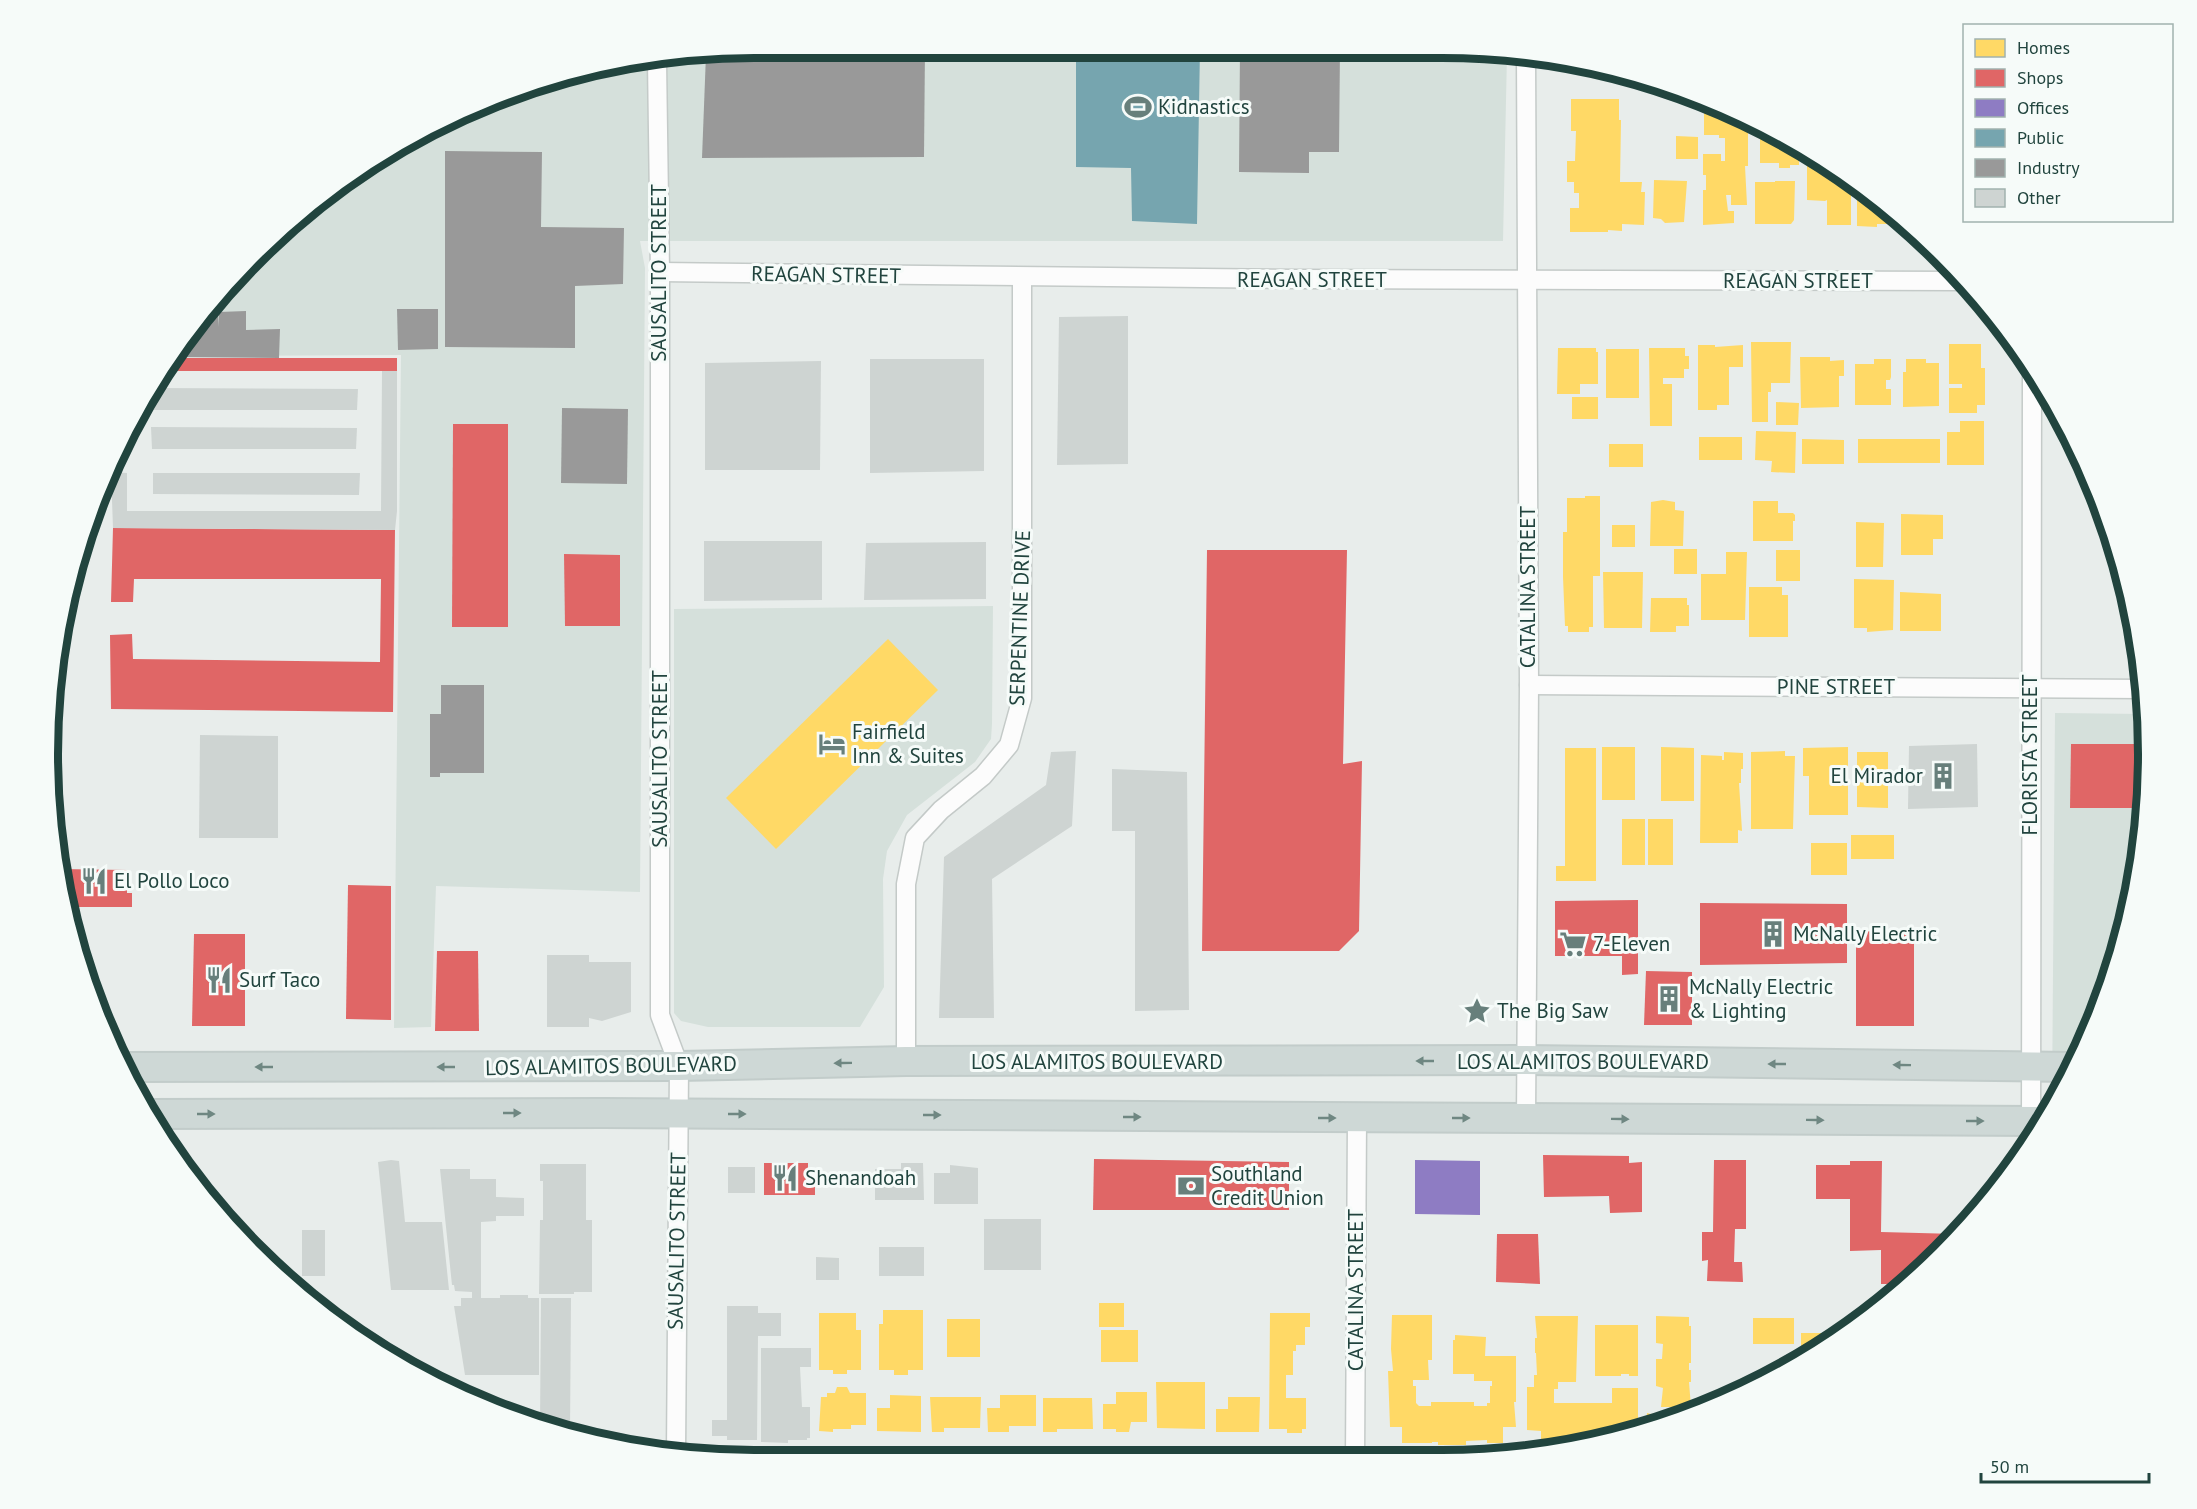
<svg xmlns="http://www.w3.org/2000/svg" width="2197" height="1509" font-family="'PT Sans',sans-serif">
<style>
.built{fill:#d5e0db}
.homes{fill:#ffd966}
.shops{fill:#e06666}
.offices{fill:#8e7cc3}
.public{fill:#76a5af}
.industry{fill:#999}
.building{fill:#ced4d2}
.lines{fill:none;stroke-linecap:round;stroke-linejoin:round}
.minor-casing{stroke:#c4cac8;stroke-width:21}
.primary-casing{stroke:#c2ccca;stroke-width:32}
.minor{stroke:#fcfcfc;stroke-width:18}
.primary{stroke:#ced8d6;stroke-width:28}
.oneway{fill:#6f8782}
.labels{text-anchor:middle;stroke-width:6;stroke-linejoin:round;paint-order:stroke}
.poi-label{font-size:21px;fill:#21443e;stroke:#f6fbf9;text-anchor:start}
.street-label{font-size:21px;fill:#21443e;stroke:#f6fbf9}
.rim{fill:none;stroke:#21443e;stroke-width:8}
</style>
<rect width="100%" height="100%" fill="#e8edeb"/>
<g class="built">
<path d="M755,48H1443L1507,54L1503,241H640L645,268L640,892L436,886L431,1027L394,1028L401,355L172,356L223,289L362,167L484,102L571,72Z"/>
<path d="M993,606L992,724L991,739L975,762L907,815L887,851L883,879L884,987L860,1027H708L681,1021L674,1013V609Z"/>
<path d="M2055,713L2145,714L2149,755L2135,893L2095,1025L2052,1105Z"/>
</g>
<g class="homes">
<path d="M1571,99H1619V120H1621L1620,182H1642L1641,192H1645L1644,225L1622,224V231L1608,230V232H1570V208H1579V193H1574V182H1567V161H1575L1576,131H1571Z"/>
<path d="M1724,110L1748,121V166H1745L1747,205H1731V195H1726L1728,211H1734V223L1703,225V190H1706V175H1703V154H1721V161H1725V138H1719V135H1704V112H1724Z"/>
<path d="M1760,126L1799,145V165H1790V168H1779V163H1760Z"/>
<path d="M1676,136L1698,137V159H1676Z"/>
<path d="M1807,161H1819L1851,185V225H1827V200L1825,201L1807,200Z"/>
<path d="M1654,180L1687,181L1684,222L1665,223L1661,219L1653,218Z"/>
<path d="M1775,181H1795L1794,220L1791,224H1755V182H1775Z"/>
<path d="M1857,190L1899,222V224H1877V227L1857,226Z"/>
<path d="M1751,342H1791L1790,383H1771V392H1768V422H1752Z"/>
<path d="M1949,344H1981V368H1985V405H1977V413H1949V388H1962V384H1949Z"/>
<path d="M1698,345H1715V347L1743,345V367H1729V405H1717V410H1698Z"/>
<path d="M1558,348H1596V352H1598V384H1580V394H1557Z"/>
<path d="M1649,348H1685V356H1689V369H1684V378H1663V384H1672V426H1650Z"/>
<rect x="1606" y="349" width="33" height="49"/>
<path d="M1800,357H1830V361L1844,360V376H1839V407L1801,408Z"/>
<path d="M1874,359H1891V377L1890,380H1886V389H1891V405H1855V364H1874Z"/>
<path d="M1906,359H1926V363H1939V406L1903,407V372H1906Z"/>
<rect x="1572" y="397" width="26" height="22"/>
<path d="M1776,402L1799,403L1798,425H1776Z"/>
<path d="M1960,421H1984V465H1947V432H1960Z"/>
<path d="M1756,431L1796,432L1795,473L1771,472L1772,461L1755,460Z"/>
<rect x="1699" y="437" width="43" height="23"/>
<path d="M1802,439L1844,440V464H1802Z"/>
<rect x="1858" y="439" width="82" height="24"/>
<rect x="1609" y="444" width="34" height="23"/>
<path d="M1585,496H1600V576H1593V627H1589V632H1568V626H1565L1563,577V532H1567V498H1585Z"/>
<path d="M1663,500L1675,502V510L1684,511L1683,546H1650L1651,502Z"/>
<path d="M1753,501H1778V513H1793L1795,515V521H1793V541H1753Z"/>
<path d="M1901,514L1943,515V539H1933V555H1901Z"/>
<path d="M1856,522L1884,523L1883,567H1856Z"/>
<rect x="1612" y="525" width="23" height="22"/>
<rect x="1674" y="549" width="23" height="25"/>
<rect x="1776" y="550" width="24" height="31"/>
<path d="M1726,552H1747L1745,620H1701V574H1726Z"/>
<path d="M1603,572H1643L1642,628H1604Z"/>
<path d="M1854,579L1894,580L1893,630L1867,632V628H1854Z"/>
<path d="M1749,587H1782V595H1788V637H1749Z"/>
<path d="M1900,592L1941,594V631H1900Z"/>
<path d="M1651,598H1687V605H1689V626H1676V632H1650Z"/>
<path d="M888,639L938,690L776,849L726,798Z"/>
<rect x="1602" y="747" width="33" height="53"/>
<path d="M1661,747L1694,748V801H1661Z"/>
<path d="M1848,747V815H1809V776H1803V748Z"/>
<path d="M1565,748H1596V881H1556V866H1565Z"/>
<path d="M1785,751V756H1795L1793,829H1751V752Z"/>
<path d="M1724,752L1743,753V769H1741V783H1739L1742,831L1738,830V843H1700L1701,755L1722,756V760H1724Z"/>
<path d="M1857,752H1888V808L1857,807Z"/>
<rect x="1622" y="819" width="23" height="46"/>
<rect x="1648" y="819" width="25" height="46"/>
<rect x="1851" y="835" width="43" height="24"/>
<rect x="1811" y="843" width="36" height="32"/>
<rect x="1099" y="1303" width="25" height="24"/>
<path d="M883,1310H923V1370H908V1375H894V1370H879V1324H883Z"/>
<path d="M819,1313H856V1330H861V1370H847V1374H833V1370H819Z"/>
<path d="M1270,1313H1310V1327H1305V1345H1296V1351H1293V1375H1286V1398H1306V1429H1302V1433H1287V1429H1269Z"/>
<path d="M1392,1315H1432V1360H1428L1429,1380H1413V1386H1416V1403L1419,1406H1431V1402H1474V1406H1487V1403H1490V1386H1492V1381H1474V1374H1453V1340H1455V1335L1486,1337L1485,1356H1516V1402H1514L1516,1427H1503V1443H1487V1440L1466,1441V1445H1438V1442H1432V1443H1402V1427H1390L1388,1371H1393L1391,1349Z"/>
<path d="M1535,1316H1578L1576,1382H1558V1389H1554V1403H1612V1388H1638V1428L1624,1431V1433L1602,1440H1594V1442L1583,1446L1571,1442V1440H1561V1445L1541,1443V1431L1527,1430V1387H1534V1375H1537L1536,1353H1535V1338H1537Z"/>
<path d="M1656,1316L1689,1317V1326H1691V1363H1689V1370H1691V1382H1689L1691,1407H1661L1663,1388L1656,1386V1359H1662L1663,1344L1656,1343Z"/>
<rect x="1753" y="1318" width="41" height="26"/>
<rect x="947" y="1319" width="33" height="38"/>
<path d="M1595,1325H1638V1376H1629V1374H1621V1376H1595Z"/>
<rect x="1101" y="1330" width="37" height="32"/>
<path d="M1801,1333H1844L1801,1359Z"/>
<path d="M1766,1370H1785L1766,1381Z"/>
<path d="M1156,1382H1205V1429L1157,1428Z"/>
<path d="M837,1387H847L850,1393H866V1425H851V1429H833V1432L819,1431L821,1397H827V1393H835Z"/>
<path d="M1116,1392H1147V1422H1131L1129,1432H1116V1429H1103V1404H1116Z"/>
<path d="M890,1395L921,1396V1432L877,1431V1408H890Z"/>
<path d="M1000,1395H1036V1426H1009V1432H988L987,1408H1000Z"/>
<path d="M930,1397H981L980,1428H944V1432H932Z"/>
<path d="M1228,1397H1260L1259,1432H1216V1409H1228Z"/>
<path d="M1043,1398H1092L1093,1429H1057V1432H1043Z"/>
<path d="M1697,1402H1712V1403L1697,1408Z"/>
<path d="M1647,1413L1651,1414L1680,1413L1646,1425Z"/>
</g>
<g class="shops">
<path d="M170,358H397V371H162Z"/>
<path d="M453,424H508V627H452Z"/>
<path d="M113,528L395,530L393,712L111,709L110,635L132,634L133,659L380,662L381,579H134L133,602H111Z"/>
<path d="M1207,550H1347L1343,764L1362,761L1359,931L1339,951H1202Z"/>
<path d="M564,554L620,555V626H565Z"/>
<path d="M2071,744H2148L2149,755L2144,808H2070Z"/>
<path d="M59,869L127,870V893H132V907H67L62,892Z"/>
<path d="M348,885L391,886V1020L346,1019Z"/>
<path d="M1638,900V974L1622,975V956H1555V901Z"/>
<path d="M1700,903L1847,904V963L1700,965Z"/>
<path d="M1856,931L1914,932V1026H1856Z"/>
<path d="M194,934H245V1026H192Z"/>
<path d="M437,951H478L479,1031H435Z"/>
<path d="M1646,971L1692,972V1025H1644Z"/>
<path d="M1543,1155L1629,1156V1163L1642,1162V1212L1610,1213L1609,1196L1544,1197Z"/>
<path d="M1094,1159L1289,1162V1210H1093Z"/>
<path d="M1714,1160H1746V1229H1735L1734,1262H1742L1743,1282L1707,1281L1708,1260L1702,1261V1232H1713Z"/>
<path d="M1850,1161H1882L1881,1232L1957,1234L1942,1254L1908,1284H1881V1250L1850,1251V1199H1816V1165H1850Z"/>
<path d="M764,1163H808V1172H815V1195H764Z"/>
<path d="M1497,1234H1538L1540,1284L1496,1282Z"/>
</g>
<path class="offices" d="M1415,1160L1480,1161V1215L1415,1214Z"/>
<path class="public" d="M1076,48H1200L1197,224L1132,221L1131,168L1076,167Z"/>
<g class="industry">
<path d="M755,48H925L924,157L702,158L706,54Z"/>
<path d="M1240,48H1340L1339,152H1309V173L1239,172Z"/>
<path d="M445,151L542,152L541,227L624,228L623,284L575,286V348L445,347Z"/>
<path d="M218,295V327L219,312L246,311V330L280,329L279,358L171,357Z"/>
<path d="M397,309H438V349L398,350Z"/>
<path d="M562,408L628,409L627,484L561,483Z"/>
<path d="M441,685H484V773H440V777H430V714H441Z"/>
</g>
<g class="building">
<path d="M1128,316V464L1057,465L1059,317Z"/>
<path d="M870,359H984V471L870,473Z"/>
<path d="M821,361L820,470H705V363Z"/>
<path d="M382,371H397V511L395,530L113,528L111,472L127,473V511H381Z"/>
<path d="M153,388L358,389L357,410H151V392Z"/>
<path d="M151,427L357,428L356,449H152Z"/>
<path d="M153,473H360L359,495L153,494Z"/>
<path d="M704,541H822V600L704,601Z"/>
<path d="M986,542V599L864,600L866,543Z"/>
<path d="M200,735L278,736V838H199Z"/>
<path d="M1977,744L1978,807L1908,809L1909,746Z"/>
<path d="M1076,751L1072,826L992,879L994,1018H939L944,857L1046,785L1051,752Z"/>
<path d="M1112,769L1187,772L1189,1010L1135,1011V831H1112Z"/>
<path d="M547,955H589V962H631V1012L602,1021L589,1018V1027H547Z"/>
<path d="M166,1145H175V1149H182V1165Z"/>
<path d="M391,1160L399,1161L405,1222H442L449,1290H391L378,1162Z"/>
<path d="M901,1163H923L924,1200H875V1169H901Z"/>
<path d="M540,1164H586V1220H592V1292H574V1294H539L540,1220H543V1181H540Z"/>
<path d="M950,1165L978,1168V1204H934V1173H950Z"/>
<rect x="728" y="1167" width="27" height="26"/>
<path d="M440,1169H470V1179H496V1197L524,1198V1216H496V1221L481,1222V1298H500V1295H528V1298H539V1375H465L454,1306H461V1298H472V1292L455,1291L454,1285H452Z"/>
<rect x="984" y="1219" width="57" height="51"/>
<rect x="302" y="1230" width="23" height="46"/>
<rect x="879" y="1247" width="45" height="29"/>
<path d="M816,1257L839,1258V1280H816Z"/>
<path d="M541,1298H571L570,1433L540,1424Z"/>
<path d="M727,1306H758V1313H781V1336H758L757,1440H727V1436H712V1420H727Z"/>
<path d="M761,1348H811V1367H800L802,1407H810V1438H807V1440H788V1443L761,1442Z"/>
</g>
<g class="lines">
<defs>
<g id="minor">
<path d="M657,61L660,272V1015L679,1066L676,1453"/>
<path d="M660,272C1094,279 1529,281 1963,281"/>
<path d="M1529,685L2143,689"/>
<path d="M906,1061V884L915,838L941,810L983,776L1009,745L1022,698V278"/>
<path d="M1526,1118L1529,685L1526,56"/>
<path d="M2031,1145L2032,365"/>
<path d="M1355,1461L1357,1118"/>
</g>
<g id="primary">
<path d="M121,1067L679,1066L906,1061L1526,1060L2073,1067"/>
<path d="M148,1114L604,1113L2044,1121"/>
</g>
</defs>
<use href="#minor" class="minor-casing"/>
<use href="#primary" class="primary-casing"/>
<use href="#minor" class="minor"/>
<use href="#primary" class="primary"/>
</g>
<defs><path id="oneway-solid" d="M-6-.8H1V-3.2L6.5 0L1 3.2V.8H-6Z" transform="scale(1.5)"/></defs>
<g class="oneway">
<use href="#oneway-solid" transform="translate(1425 1061) rotate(180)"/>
<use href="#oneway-solid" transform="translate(843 1063) rotate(179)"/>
<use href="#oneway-solid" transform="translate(1777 1064) rotate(-180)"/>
<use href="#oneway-solid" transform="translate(1902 1065) rotate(-179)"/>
<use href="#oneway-solid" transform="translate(264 1067) rotate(180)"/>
<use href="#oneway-solid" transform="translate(446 1067) rotate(-180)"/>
<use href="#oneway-solid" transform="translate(512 1113)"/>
<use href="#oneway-solid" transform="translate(206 1114)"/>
<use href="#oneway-solid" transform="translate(737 1114)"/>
<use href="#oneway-solid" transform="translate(932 1115)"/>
<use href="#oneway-solid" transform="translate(1132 1117)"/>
<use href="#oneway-solid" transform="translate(1327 1118)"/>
<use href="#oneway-solid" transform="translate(1461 1118)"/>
<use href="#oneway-solid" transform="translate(1620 1119) rotate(1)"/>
<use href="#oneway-solid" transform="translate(1815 1120) rotate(1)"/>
<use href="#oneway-solid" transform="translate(1975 1121)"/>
</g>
<defs>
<symbol id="stadium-bare" viewBox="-9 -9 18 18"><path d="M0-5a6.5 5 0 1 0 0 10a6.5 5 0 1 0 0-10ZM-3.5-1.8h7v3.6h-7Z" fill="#677f7b" stroke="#f6fbf9" stroke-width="2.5" paint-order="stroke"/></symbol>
<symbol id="hotel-bare" viewBox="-9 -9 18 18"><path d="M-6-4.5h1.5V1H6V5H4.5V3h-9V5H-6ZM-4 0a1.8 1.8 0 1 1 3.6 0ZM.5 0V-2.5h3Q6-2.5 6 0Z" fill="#677f7b" stroke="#f6fbf9" stroke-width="2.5" paint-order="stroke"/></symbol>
<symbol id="building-bare" viewBox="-9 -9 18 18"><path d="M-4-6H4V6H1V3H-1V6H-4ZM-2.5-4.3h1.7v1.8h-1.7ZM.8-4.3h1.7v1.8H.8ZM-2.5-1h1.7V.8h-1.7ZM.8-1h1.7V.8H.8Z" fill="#677f7b" stroke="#f6fbf9" stroke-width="2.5" paint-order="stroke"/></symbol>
<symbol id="restaurant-bare" viewBox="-9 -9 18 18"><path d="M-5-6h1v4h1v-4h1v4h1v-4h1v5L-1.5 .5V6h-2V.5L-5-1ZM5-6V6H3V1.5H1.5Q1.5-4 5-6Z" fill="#677f7b" stroke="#f6fbf9" stroke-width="2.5" paint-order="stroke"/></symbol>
<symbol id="supermarket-bare" viewBox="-9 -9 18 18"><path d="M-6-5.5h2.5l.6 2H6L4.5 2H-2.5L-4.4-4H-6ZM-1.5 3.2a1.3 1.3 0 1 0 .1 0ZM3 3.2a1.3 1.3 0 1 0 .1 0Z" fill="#677f7b" stroke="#f6fbf9" stroke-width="2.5" paint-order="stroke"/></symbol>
<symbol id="sight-bare" viewBox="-9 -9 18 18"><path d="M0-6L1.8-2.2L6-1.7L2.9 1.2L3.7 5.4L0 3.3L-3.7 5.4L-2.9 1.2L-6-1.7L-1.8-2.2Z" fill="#677f7b" stroke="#f6fbf9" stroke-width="2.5" paint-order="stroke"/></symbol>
<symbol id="bank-bare" viewBox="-9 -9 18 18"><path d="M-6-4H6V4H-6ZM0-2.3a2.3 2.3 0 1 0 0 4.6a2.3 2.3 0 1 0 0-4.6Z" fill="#677f7b" stroke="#f6fbf9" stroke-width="2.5" paint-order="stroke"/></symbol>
</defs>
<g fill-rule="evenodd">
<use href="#stadium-bare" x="1119" y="88" width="38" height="38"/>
<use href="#hotel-bare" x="813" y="725" width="38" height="38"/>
<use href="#building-bare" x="1924" y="757" width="38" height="38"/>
<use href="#restaurant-bare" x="75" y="862" width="38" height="38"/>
<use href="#building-bare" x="1754" y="915" width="38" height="38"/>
<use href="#supermarket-bare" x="1554" y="925" width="38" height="38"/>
<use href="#restaurant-bare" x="200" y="961" width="38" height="38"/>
<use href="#building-bare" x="1650" y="980" width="38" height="38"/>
<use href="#sight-bare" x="1458" y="992" width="38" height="38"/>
<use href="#restaurant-bare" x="766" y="1159" width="38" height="38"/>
<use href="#bank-bare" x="1172" y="1167" width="38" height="38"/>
</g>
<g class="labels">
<g class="poi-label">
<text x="1158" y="114">Kidnastics</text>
<text x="852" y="739">Fairfield<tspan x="852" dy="24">Inn &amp; Suites</tspan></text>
<text x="1923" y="783" text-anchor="end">El Mirador</text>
<text x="114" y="888">El Pollo Loco</text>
<text x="1793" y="941">McNally Electric</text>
<text x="1593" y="951">7-Eleven</text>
<text x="239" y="987">Surf Taco</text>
<text x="1689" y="994">McNally Electric<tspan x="1689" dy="24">&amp; Lighting</tspan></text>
<text x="1497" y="1018">The Big Saw</text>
<text x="1211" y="1181">Southland<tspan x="1211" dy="24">Credit Union</tspan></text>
<text x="805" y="1185">Shenandoah</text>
</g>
<g class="street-label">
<text transform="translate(659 273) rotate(-90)" y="7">SAUSALITO STREET</text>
<text transform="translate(826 275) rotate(1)" y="7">REAGAN STREET</text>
<text x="1312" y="287">REAGAN STREET</text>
<text x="1798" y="288">REAGAN STREET</text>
<text transform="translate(1528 587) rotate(-90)" y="7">CATALINA STREET</text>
<text transform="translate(1020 618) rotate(-88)" y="7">SERPENTINE DRIVE</text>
<text x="1836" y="694">PINE STREET</text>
<text transform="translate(2030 755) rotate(-90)" y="7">FLORISTA STREET</text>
<text transform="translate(660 759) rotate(-90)" y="7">SAUSALITO STREET</text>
<text x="1097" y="1069">LOS ALAMITOS BOULEVARD</text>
<text x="1583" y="1069">LOS ALAMITOS BOULEVARD</text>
<text transform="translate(611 1066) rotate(-1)" y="7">LOS ALAMITOS BOULEVARD</text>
<text transform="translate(677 1241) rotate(-89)" y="7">SAUSALITO STREET</text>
<text transform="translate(1356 1290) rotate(-90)" y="7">CATALINA STREET</text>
</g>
</g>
<path d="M0 0H2197V1509H0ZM754 58H1442A696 696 0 0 1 2138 754V754A696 696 0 0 1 1442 1450H754A696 696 0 0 1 58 754V754A696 696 0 0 1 754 58Z" fill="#f6fbf9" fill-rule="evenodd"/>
<path class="rim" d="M754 58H1442A696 696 0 0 1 2138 754V754A696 696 0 0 1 1442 1450H754A696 696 0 0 1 58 754V754A696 696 0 0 1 754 58Z"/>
<rect x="1963" y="24" width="210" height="198" fill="#f6fbf9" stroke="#a1b2ae" stroke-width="1.5"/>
<rect x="1975" y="39" width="30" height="18" fill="#ffd966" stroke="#a1b2ae" stroke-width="1.5"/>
<text x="2017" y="54" font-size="18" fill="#21443e">Homes</text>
<rect x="1975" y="69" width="30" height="18" fill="#e06666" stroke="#a1b2ae" stroke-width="1.5"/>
<text x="2017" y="84" font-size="18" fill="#21443e">Shops</text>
<rect x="1975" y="99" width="30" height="18" fill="#8e7cc3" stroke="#a1b2ae" stroke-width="1.5"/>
<text x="2017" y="114" font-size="18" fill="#21443e">Offices</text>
<rect x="1975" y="129" width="30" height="18" fill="#76a5af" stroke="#a1b2ae" stroke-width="1.5"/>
<text x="2017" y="144" font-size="18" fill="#21443e">Public</text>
<rect x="1975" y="159" width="30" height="18" fill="#999999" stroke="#a1b2ae" stroke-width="1.5"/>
<text x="2017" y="174" font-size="18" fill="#21443e">Industry</text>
<rect x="1975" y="189" width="30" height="18" fill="#ced4d2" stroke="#a1b2ae" stroke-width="1.5"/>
<text x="2017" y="204" font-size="18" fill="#21443e">Other</text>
<path d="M1981 1473v9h168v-9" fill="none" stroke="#21443e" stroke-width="3"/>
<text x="1990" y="1473" font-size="18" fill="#21443e" stroke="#f6fbf9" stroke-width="4.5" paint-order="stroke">50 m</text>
</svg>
